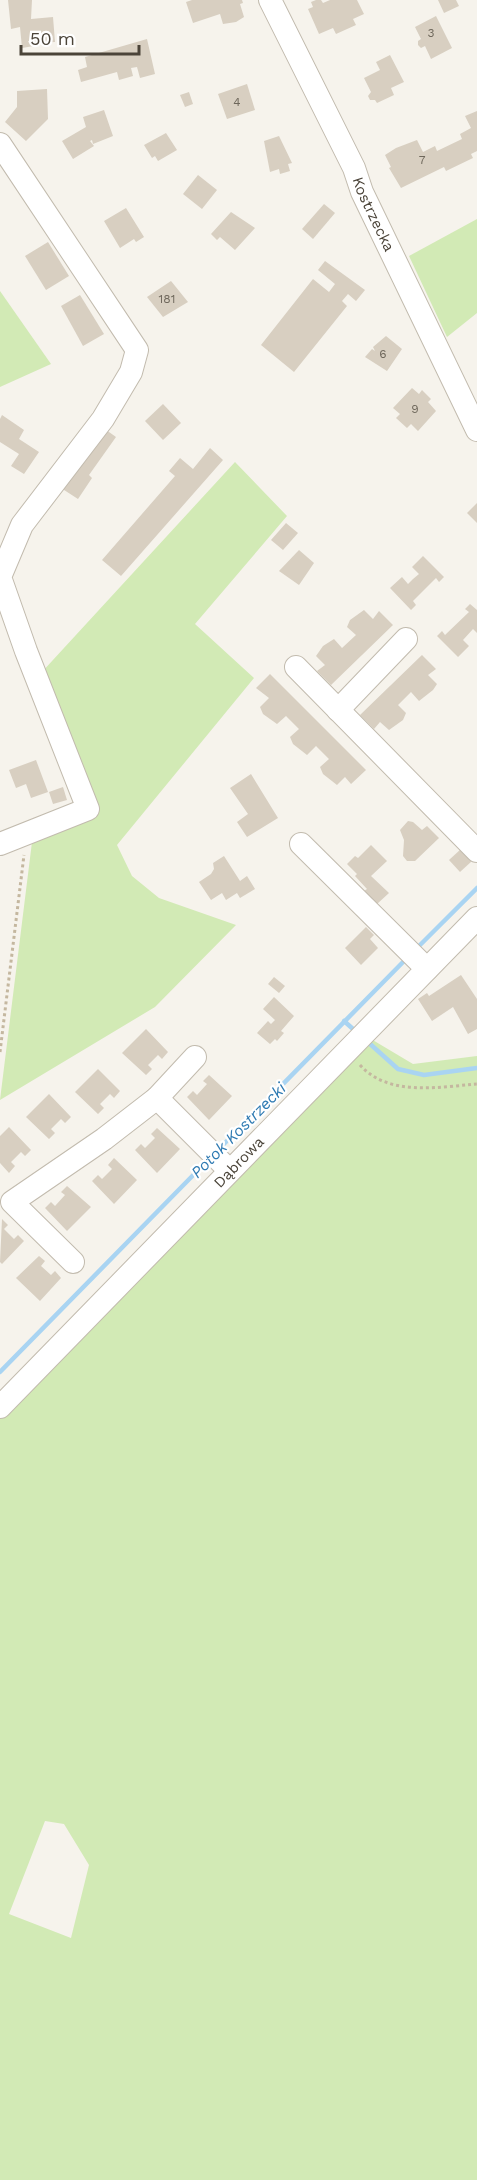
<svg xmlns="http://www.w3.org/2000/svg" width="477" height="2180" font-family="'Work Sans',sans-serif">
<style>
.green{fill:#d2eab5;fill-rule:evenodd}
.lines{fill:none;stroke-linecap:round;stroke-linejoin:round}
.stream{stroke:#a9d4f2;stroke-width:4.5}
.building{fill:#d8cfc1}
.minor-casing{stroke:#c2bbae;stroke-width:24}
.path{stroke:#c4b79f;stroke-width:3;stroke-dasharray:3 3;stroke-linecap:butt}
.minor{stroke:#fff;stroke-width:22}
.labels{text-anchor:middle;stroke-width:4.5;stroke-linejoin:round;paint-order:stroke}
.number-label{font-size:12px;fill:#6e675b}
.street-label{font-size:15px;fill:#4b4439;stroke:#fff}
.water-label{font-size:16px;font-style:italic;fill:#2e7ab2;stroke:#fff}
</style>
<rect width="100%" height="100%" fill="#f6f3ec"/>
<g class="green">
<path d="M477,219V313L447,337L409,256Z"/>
<path d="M0,291L51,364L0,387Z"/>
<path d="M235,462L287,516L195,624L254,678L117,845L132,876L159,898L236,925L155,1007L0,1100L32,842L98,814L41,673Z"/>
<path d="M371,1039L413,1064L477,1056V2180H0V1418ZM45,1821L64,1824L89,1865L71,1938L9,1914Z"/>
</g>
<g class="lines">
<g class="stream">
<path d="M416,949L477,888"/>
<path d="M344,1021L353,1029"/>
<path d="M369,1043L398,1069L424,1075L477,1068"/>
<path d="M218,1150L406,959"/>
<path d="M0,1372L208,1160"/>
</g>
</g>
<g class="building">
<path d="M8,0H32L31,19L53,17L55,42L33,43L34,46L22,48L20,27L11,29Z"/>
<path d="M192,0H242L243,3L240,4L244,17L236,22L223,24L220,14L193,23L186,2Z"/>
<path d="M316,0H321L323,3L330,0H357L364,14L353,19L356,25L336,34L333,28L319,34L308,9L313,7L311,2Z"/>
<path d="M438,0H456L459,6L444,13Z"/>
<path d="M436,16L452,48L431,59L425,46L421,48L418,45V41L421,39L415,27Z"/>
<path d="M147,39L155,74L140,78L137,67L131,68L133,76L119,80L117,72L81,82L78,70L87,67L85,57Z"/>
<path d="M390,55L404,82L391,88L394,95L377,103L375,100H370L368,96L371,92L364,78L380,70L376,62Z"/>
<path d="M247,84L255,110L227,119L218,94Z"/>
<path d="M47,89L48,119L26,141L5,122L17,107V91Z"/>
<path d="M189,92L193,104L185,107L180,95Z"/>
<path d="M104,110L113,136L93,144L92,140L90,141L94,146L73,159L62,141L86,127L83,117Z"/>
<path d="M477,111V151L471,154L473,158L446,171L444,167L401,188L389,168L391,167L385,155L396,148L417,140L423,152L435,146L437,151L462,139L460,134L471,128L465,116Z"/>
<path d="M166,133L177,150L158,161L155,156L152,158L144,145Z"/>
<path d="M279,136L292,163L288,164L290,171L280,174L279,169L270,172L264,141Z"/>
<path d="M198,175L217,190L202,209L183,194Z"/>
<path d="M324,204L335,213L313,239L302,229Z"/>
<path d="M126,208L144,237L136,242L134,239L120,248L104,221Z"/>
<path d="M231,212L255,228L235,250L220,237L217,240L211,234Z"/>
<path d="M48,242L69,276L46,290L25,256Z"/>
<path d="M325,261L365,290L356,301L348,294L342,301L347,306L294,372L261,345L313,279L329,292L335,284L318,270Z"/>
<path d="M171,281L188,302L163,317L147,297Z"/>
<path d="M80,295L104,334L83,346L61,306Z"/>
<path d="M386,336L402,349L387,371L365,357L372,349L375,351L373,347Z"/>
<path d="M412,388L419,394L422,390L431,399L428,402L436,411L418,431L411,424L407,428L396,418L400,414L393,408Z"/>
<path d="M163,404L181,423L163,440L145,421Z"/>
<path d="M2,415L24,430L19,439L39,452L24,474L11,466L19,454L0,442V419Z"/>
<path d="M102,427L116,437L89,475L92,478L78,499L61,488Z"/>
<path d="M210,448L223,460L121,576L102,560L175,476L169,471L180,458L193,469Z"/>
<path d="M477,503V523L467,513Z"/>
<path d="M286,523L298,533L283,550L271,540Z"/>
<path d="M299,550L314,563L299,585L279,571Z"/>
<path d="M423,556L444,577L439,582L436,578L413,601L416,605L411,610L390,588L402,577L408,584L413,579L419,574L412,567Z"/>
<path d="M470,604L477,610V633L473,629L463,640L469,646L458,657L437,636L442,631L445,635L469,612L465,609Z"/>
<path d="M364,610L373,619L379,611L393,625L331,685L317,671L325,665L316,656L323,646L334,639L342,648L356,635L347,627L350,620Z"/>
<path d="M422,655L436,669L428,675L437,684L433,690L419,701L411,692L398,705L406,713L403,720L389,730L380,722L374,729L360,715Z"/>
<path d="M270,674L366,770L351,784L345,777L337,785L323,774L320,767L329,759L316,746L307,755L293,744L290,737L299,729L286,716L277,724L263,714L260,707L269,698L256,688Z"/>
<path d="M36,760L48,792L31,798L26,784L16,788L9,770Z"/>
<path d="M251,774L278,818L247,837L237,822L248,814L230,788Z"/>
<path d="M63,787L67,800L53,804L49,792Z"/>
<path d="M408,821L413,822L422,830L427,826L439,838L415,861H407L403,856L404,840L400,830Z"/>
<path d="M371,845L387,861L371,876L389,893L377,904L364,891L367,889L355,876L357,874L347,864L355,856L358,858Z"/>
<path d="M461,849L472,861L460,872L449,860Z"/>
<path d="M224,856L240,881L247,876L255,889L240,898L237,893L226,900L222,893L211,900L199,882L211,874L214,869L213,863Z"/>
<path d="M366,927L374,935L370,939L378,948L361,965L345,948Z"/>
<path d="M461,975L477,999V1029L468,1034L453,1007L432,1021L418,999L427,993L429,996Z"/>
<path d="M274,977L285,986L279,993L268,984Z"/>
<path d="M274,997L294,1016L281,1031L284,1033L277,1041L275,1039L270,1044L257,1033L268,1021L271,1024L275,1020L263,1009Z"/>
<path d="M146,1029L168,1052L162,1059L158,1055L148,1065L152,1069L146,1075L122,1053Z"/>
<path d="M98,1069L120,1091L114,1098L110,1094L100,1104L104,1108L98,1114L75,1092Z"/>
<path d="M209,1075L232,1096L209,1120L187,1097L193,1091L197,1095L207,1084L203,1081Z"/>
<path d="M49,1094L71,1117L65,1123L61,1119L51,1129L55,1133L49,1139L26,1117Z"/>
<path d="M9,1127L31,1150L25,1156L21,1152L11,1162L15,1166L9,1173L0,1163V1136Z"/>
<path d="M157,1128L180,1149L157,1173L135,1150L141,1144L145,1148L155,1138L151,1134Z"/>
<path d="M114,1158L137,1180L114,1204L92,1181L98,1175L102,1179L112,1169L108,1165Z"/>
<path d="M67,1186L91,1207L67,1231L45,1208L51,1202L55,1206L65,1195L61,1192Z"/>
<path d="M2,1219L8,1225L4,1229L14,1239L18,1235L24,1241L2,1264L0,1262Z"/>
<path d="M39,1256L45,1261L41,1266L51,1275L55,1271L61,1278L40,1301L16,1278Z"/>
</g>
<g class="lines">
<defs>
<g id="minor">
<path id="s1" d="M270,0L354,168L362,192L477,430"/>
<path d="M0,144L137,350L131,372L103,419L22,525L0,577L26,651L88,809L0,844"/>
<path d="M296,667L477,851"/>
<path d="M338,710L406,639"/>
<path d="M301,844L427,969"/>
<path d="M195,1057L157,1098L229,1170"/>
<path d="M73,1262L12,1202L104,1139L157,1098"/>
<path id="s2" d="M0,1407L477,918"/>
</g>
</defs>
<use href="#minor" class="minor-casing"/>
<g class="path">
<path d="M0,1052L24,855"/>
<path d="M360,1065C389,1097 438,1087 477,1084"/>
</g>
<use href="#minor" class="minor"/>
</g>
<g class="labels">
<g class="number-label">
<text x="431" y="37">3</text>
<text x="237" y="106">4</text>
<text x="422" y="164">7</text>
<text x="167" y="303">181</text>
<text x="383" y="358">6</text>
<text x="415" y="413">9</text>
</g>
<g class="street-label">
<text dy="5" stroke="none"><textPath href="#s1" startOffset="238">Kostrzecka</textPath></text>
<text dy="5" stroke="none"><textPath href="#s2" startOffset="342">Dąbrowa</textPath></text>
</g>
<g class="water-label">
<text transform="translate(238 1130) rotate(-45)" y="6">Potok Kostrzecki</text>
</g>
</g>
<path d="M21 45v9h118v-9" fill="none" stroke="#4b4439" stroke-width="3"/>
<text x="30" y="45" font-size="18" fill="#4b4439" stroke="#ffffff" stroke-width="4.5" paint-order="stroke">50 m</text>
</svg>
